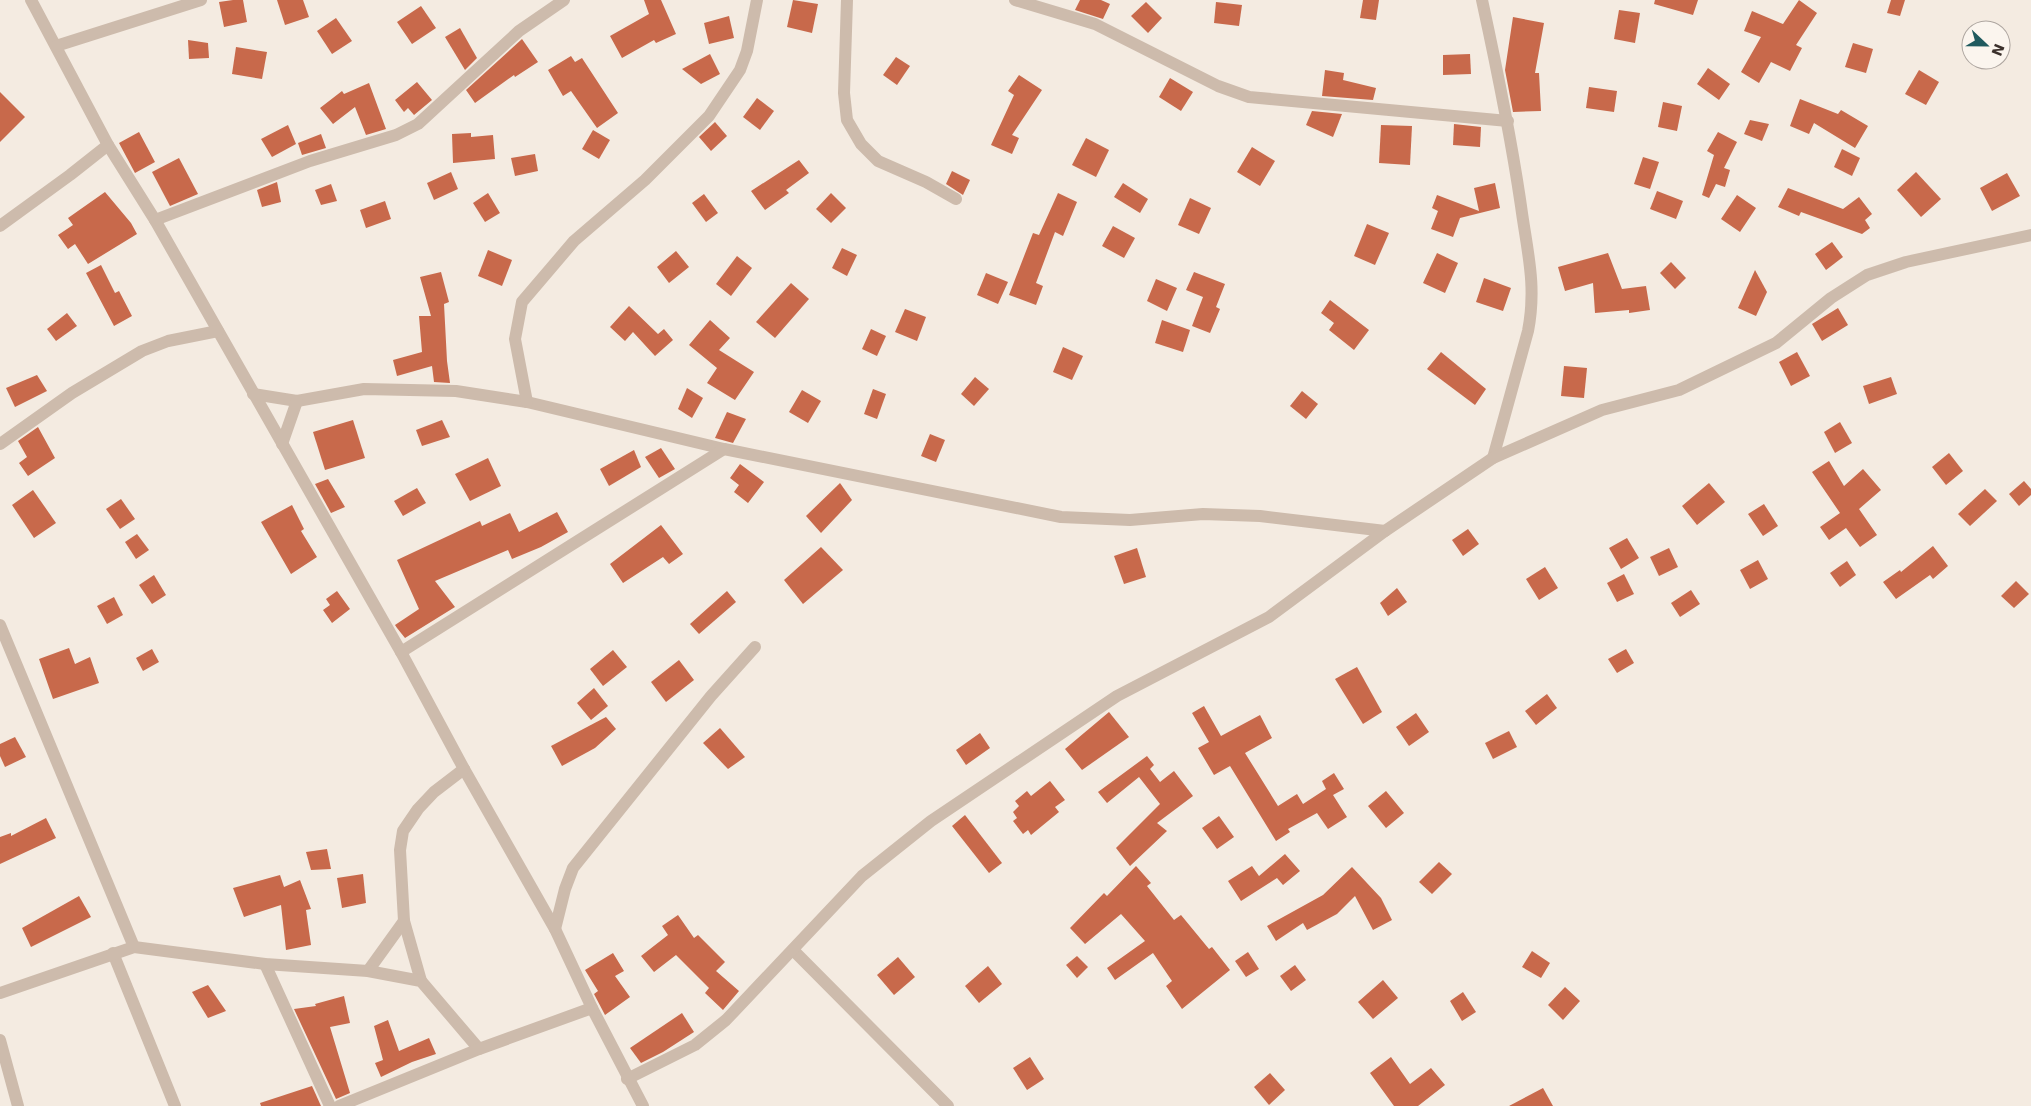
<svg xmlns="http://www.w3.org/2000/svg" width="2031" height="1106" font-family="'DejaVu Sans',sans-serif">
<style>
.building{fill:#c8694b}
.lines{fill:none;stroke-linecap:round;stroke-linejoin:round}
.minor{stroke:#cdbbac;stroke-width:12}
</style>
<rect width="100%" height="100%" fill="#f4ebe1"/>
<g class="building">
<path d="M233,0H243L247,22L224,27L219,2Z"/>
<path d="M277,0H303L309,17L285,25Z"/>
<path d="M644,0H661L676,34L656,43L654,40L622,58L610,36L649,14Z"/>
<path d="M793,0L818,4L812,33L787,27Z"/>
<path d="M1080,0H1101L1110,4L1103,19L1075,10Z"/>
<path d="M1363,0H1379L1376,20L1360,18Z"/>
<path d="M1655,0H1698L1693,15L1654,4Z"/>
<path d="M1799,0L1817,13L1796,45L1802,48L1790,71L1771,62L1759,83L1741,72L1761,37L1744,31L1752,11L1783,24Z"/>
<path d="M1891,0H1905L1900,16L1887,13Z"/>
<path d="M1146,2L1162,18L1148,33L1131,16Z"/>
<path d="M1216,2L1242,5L1239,26L1214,23Z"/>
<path d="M421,6L436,28L412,44L397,22Z"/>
<path d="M1619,10L1640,13L1635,43L1614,39Z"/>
<path d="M729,16L734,38L709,44L704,23Z"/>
<path d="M1513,17L1544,23L1535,73H1539L1541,111L1513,112L1505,70Z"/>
<path d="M336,18L352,41L332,54L317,31Z"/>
<path d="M460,28L477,58L465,70L445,37Z"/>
<path d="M522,39L538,62L515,77L514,75L475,103L466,90Z"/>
<path d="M188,40L208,43L209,58L189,59Z"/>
<path d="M1853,43L1873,49L1866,73L1845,67Z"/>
<path d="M236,47L267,52L262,79L232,74Z"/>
<path d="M710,54L720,74L701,84L682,69Z"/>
<path d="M1470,54L1471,74L1443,75V55Z"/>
<path d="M571,56L575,62L582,58L618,113L597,128L571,91L563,96L548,70Z"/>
<path d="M896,57L910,66L897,85L883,75Z"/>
<path d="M1708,68L1730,84L1719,100L1697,84Z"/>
<path d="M1325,70L1344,73L1343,80L1376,88L1373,100L1322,96Z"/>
<path d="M1919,70L1939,82L1926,105L1905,94Z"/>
<path d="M1019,75L1042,90L1012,135L1019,138L1012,154L991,145L1014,95L1008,91Z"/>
<path d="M1170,78L1193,92L1181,111L1159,97Z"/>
<path d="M417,82L432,100L414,115L408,108L404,112L395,100Z"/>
<path d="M369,83L386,129L366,135L355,107L333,124L320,108L342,91L344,94Z"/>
<path d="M1589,87L1617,91L1614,112L1586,108Z"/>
<path d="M0,92L25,117L0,142Z"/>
<path d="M757,98L774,111L760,130L743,117Z"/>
<path d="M1800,99L1838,114L1841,110L1868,126L1855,148L1814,123L1809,134L1790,126Z"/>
<path d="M1663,102L1682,106L1677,131L1658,127Z"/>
<path d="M1312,111L1342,114L1333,137L1306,125Z"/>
<path d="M1750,120L1769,124L1762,141L1744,134Z"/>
<path d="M715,122L727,136L711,151L699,137Z"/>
<path d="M1454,124L1481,127L1480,147L1453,145Z"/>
<path d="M288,125L296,144L272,157L261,139Z"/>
<path d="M1381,125L1412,126L1410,165L1379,163Z"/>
<path d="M593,130L610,140L599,159L582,149Z"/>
<path d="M139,132L155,162L135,173L119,143Z"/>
<path d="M1718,132L1737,142L1724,168L1730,170L1725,187L1716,184L1709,198L1702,195L1714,155L1707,151Z"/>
<path d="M471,133V137L493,135L495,159L453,163L452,134Z"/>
<path d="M321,134L326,148L302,155L298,143Z"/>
<path d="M1086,138L1109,150L1096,177L1072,165Z"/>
<path d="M1252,147L1275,161L1260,186L1237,172Z"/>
<path d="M1842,149L1860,158L1852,176L1834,167Z"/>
<path d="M535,154L538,171L515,176L511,158Z"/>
<path d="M1643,157L1659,162L1650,189L1634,184Z"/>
<path d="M179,158L198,194L170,206L152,172Z"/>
<path d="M799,160L809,173L786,190L789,193L765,210L751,191Z"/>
<path d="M952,171L970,180L963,195L946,184Z"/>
<path d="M451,172L458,189L434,200L427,183Z"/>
<path d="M1916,172L1941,199L1921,217L1897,190Z"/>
<path d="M2007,173L2020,196L1992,211L1980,188Z"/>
<path d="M277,182L281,202L262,207L257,190Z"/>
<path d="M1123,183L1148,199L1140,213L1114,197Z"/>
<path d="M1495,183L1500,208L1460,218L1453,237L1431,229L1438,211L1432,208L1437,195L1479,211L1474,188Z"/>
<path d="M331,184L337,201L321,205L315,190Z"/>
<path d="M1788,188L1843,209L1859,197L1872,214L1865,220L1870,228L1862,234L1801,212L1799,216L1778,207Z"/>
<path d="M1657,191L1683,201L1676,219L1650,209Z"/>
<path d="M105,192L131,223L137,234L88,264L75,244L68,249L58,235L73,225L68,218Z"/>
<path d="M488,193L500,213L485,222L473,203Z"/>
<path d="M831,193L846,208L831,223L816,209Z"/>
<path d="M1058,193L1077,202L1063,236L1055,232L1036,283L1043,286L1036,305L1009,295L1033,233L1039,235Z"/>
<path d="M704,194L718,213L706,222L692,203Z"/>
<path d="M1737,195L1756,208L1740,232L1721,219Z"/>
<path d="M1190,198L1211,208L1199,234L1178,225Z"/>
<path d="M385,201L391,219L366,228L360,210Z"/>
<path d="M1367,224L1389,233L1375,265L1354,256Z"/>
<path d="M1113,226L1135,238L1124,258L1102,246Z"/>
<path d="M1832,242L1843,257L1826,270L1815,254Z"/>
<path d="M842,248L857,255L847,276L832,268Z"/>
<path d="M488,250L512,260L502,286L478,276Z"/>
<path d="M676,251L689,267L669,283L657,267Z"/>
<path d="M1437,253L1458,263L1445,293L1423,283Z"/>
<path d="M1608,253L1622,289L1646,286L1650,310L1629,313V310L1595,313L1593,283L1565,291L1558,267Z"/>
<path d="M737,256L752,268L731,296L716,284Z"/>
<path d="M1671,262L1686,278L1675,289L1660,273Z"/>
<path d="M101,265L115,293L119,291L132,316L114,326L86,273Z"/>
<path d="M1755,270L1767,292L1756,316L1738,308Z"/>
<path d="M441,272L449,302L444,304L447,361L450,383L434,382L432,366L397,376L393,360L422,352L419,316H431L420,277Z"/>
<path d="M1194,272L1225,284L1216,307L1220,309L1210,333L1192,326L1203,297L1186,290Z"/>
<path d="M986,273L1008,282L998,304L977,295Z"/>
<path d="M1484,278L1511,288L1503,311L1476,302Z"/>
<path d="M1156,279L1177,288L1167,311L1147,301Z"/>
<path d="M791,283L809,299L775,338L756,322Z"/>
<path d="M1330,300L1369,330L1354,350L1329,330L1334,323L1321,313Z"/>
<path d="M629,306L658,334L664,329L673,340L655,356L633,332L625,341L610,327Z"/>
<path d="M1838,308L1848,325L1822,341L1812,324Z"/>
<path d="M905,309L926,317L917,341L895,332Z"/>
<path d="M67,313L77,326L56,341L47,329Z"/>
<path d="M710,320L730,338L719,350L754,372L735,400L707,383L717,368L689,345Z"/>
<path d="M1162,320L1190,330L1183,352L1155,343Z"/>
<path d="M871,329L886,336L877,356L862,349Z"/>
<path d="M1063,347L1083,356L1072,380L1053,372Z"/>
<path d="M1441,352L1486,389L1475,405L1427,369Z"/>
<path d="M1797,352L1810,376L1791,386L1779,362Z"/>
<path d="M1564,366L1587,368L1584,398L1561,396Z"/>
<path d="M37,375L47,391L15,407L6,388Z"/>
<path d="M975,377L989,389L974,406L961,394Z"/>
<path d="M1891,377L1897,394L1869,404L1863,386Z"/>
<path d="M687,388L703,398L692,418L678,409Z"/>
<path d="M873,389L886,394L877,419L864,414Z"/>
<path d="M802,390L821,401L808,423L789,412Z"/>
<path d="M1302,391L1318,404L1306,419L1290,406Z"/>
<path d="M727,412L746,419L733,443L715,438Z"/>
<path d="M353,420L365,458L325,470L313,432Z"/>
<path d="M442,420L450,437L422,446L416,430Z"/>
<path d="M1840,422L1852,443L1835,453L1824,432Z"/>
<path d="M38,427L55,458L28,476L19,463L27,457L18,441Z"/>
<path d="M930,434L945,440L936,462L921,456Z"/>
<path d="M661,448L675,469L659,478L645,457Z"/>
<path d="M634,450L641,467L609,486L600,469Z"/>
<path d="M1949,453L1963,471L1946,485L1932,467Z"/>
<path d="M488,458L501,486L470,501L455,474Z"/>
<path d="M1829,461L1844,486L1863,469L1881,490L1859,509L1877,535L1860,547L1846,528L1829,540L1820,527L1840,513L1812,472Z"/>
<path d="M740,464L764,482L748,503L734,492L739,485L730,478Z"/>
<path d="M328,479L345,507L331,513L315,484Z"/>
<path d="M2024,481L2031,489V495L2019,506L2009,494Z"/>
<path d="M840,483L852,500L821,533L806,516Z"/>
<path d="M1709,483L1725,502L1697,525L1682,506Z"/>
<path d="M417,488L426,503L403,516L394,501Z"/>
<path d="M1985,489L1997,501L1970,526L1958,514Z"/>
<path d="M33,490L56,523L34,538L12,505Z"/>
<path d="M121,499L135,519L120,529L106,509Z"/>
<path d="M1764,504L1778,526L1763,536L1748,514Z"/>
<path d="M292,505L304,529L301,531L317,557L291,574L261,522Z"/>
<path d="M557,512L568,532L541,547L512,559L508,550L435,581L455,607L405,638L397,628L395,625L419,609L397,560L480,521L482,526L510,513L519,532Z"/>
<path d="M661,525L683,554L669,564L663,557L623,583L610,564Z"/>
<path d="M1468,529L1479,544L1463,556L1452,540Z"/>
<path d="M137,534L149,550L136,559L125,542Z"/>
<path d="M1627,538L1639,558L1621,569L1609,548Z"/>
<path d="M1933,546L1948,566L1933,579L1930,575L1896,599L1883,582L1900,570L1901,572Z"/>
<path d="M821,547L843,570L803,604L784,580Z"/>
<path d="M1137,548L1146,577L1124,584L1114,556Z"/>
<path d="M1669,548L1678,567L1659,576L1650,557Z"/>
<path d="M1758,560L1768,579L1750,589L1740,570Z"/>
<path d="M1847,561L1856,575L1840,587L1830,573Z"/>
<path d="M1545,567L1558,588L1539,600L1526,579Z"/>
<path d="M1624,574L1634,594L1617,602L1607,583Z"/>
<path d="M154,575L166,595L152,604L139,585Z"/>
<path d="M2016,581L2029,594L2014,608L2001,596Z"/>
<path d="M1397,588L1407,602L1388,616L1380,603Z"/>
<path d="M1691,590L1700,604L1680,617L1671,603Z"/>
<path d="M337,591L350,609L332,623L323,610L330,605L326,599Z"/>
<path d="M727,591L736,602L699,634L690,624Z"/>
<path d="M114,597L123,615L107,624L97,606Z"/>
<path d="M69,648L75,664L90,657L99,683L53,699L39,659Z"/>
<path d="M152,649L159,662L143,671L136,658Z"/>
<path d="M1626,649L1634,663L1617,673L1608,659Z"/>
<path d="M613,650L627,667L603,686L590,669Z"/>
<path d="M679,660L694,680L666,702L651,682Z"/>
<path d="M1357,667L1382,712L1363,724L1335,679Z"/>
<path d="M594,688L608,706L591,720L577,703Z"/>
<path d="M1547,694L1557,708L1536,725L1525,711Z"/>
<path d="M1204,706L1221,736L1260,715L1272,738L1245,753L1278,806L1297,794L1303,804L1326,789L1322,781L1334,773L1344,789L1333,795L1347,817L1328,829L1317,813L1288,829L1290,832L1276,841L1230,766L1214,775L1198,748L1209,742L1192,713Z"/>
<path d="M1109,712L1129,737L1082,770L1065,749Z"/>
<path d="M1416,713L1429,732L1409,746L1396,727Z"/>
<path d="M606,717L616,729L595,748L562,766L551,746Z"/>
<path d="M720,728L745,757L728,769L703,743Z"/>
<path d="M1509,731L1517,747L1493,759L1485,743Z"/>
<path d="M980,733L990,748L966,765L956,750Z"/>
<path d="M15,737L26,757L5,767L0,756V744Z"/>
<path d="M1147,756L1154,765L1150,769L1160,782L1174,771L1193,796L1157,823L1167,831L1130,866L1116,848L1160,804L1139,777L1107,803L1098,792Z"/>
<path d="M1050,781L1065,800L1055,807L1059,812L1031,835L1028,830L1023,834L1013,821L1017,818L1013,812L1019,806L1015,801L1027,791L1031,796Z"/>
<path d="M1386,791L1404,813L1386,828L1368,806Z"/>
<path d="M965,815L1002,863L989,873L952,826Z"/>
<path d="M1219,816L1234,837L1217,849L1202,828Z"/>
<path d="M46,818L56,838L0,864V837L11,833V836Z"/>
<path d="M327,849L331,869L311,870L306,852Z"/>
<path d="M1285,854L1300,871L1283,885L1277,878L1241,901L1228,881L1252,866L1259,876Z"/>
<path d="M1439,862L1452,874L1432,894L1419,882Z"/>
<path d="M1136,866L1151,883L1147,886L1174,920L1181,915L1209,949L1212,947L1230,970L1182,1009L1166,986L1172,981L1153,953L1115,980L1107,968L1145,941L1121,914L1085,944L1070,928L1104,893L1107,896Z"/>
<path d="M1352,867L1381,898L1392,920L1373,930L1355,896L1337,914L1307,930L1303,923L1276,941L1267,926L1323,895Z"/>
<path d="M363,874L366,903L342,908L337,878Z"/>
<path d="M280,875L284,887L300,880L311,909L306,910L311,945L286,950L281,905L244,917L233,888Z"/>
<path d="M79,896L91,917L31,947L22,928Z"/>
<path d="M678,915L694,938L698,935L725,962L716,971L739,991L723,1010L705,993L709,988L676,955L654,972L641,956L668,935L662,926Z"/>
<path d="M1532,951L1550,963L1541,978L1522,967Z"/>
<path d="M1248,952L1259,969L1246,977L1235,961Z"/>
<path d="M613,953L624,971L615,976L630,997L605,1015L594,994L598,991L585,970Z"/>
<path d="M1077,956L1088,967L1077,978L1066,965Z"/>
<path d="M898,957L915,977L894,995L877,975Z"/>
<path d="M1295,965L1306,980L1291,991L1280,976Z"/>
<path d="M988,966L1002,984L979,1003L965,986Z"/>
<path d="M1383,980L1398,998L1373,1019L1358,1002Z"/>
<path d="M208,985L226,1011L208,1018L192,992Z"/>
<path d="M1565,987L1580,1001L1563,1020L1548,1005Z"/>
<path d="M1463,992L1476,1012L1462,1021L1450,1001Z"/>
<path d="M344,996L350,1023L330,1027L350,1093L336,1099L294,1009L316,1006L315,1004Z"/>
<path d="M682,1013L694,1032L663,1052L641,1063L630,1048Z"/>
<path d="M388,1020L399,1051L429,1038L436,1054L412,1062L381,1077L375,1063L383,1060L374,1026Z"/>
<path d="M1030,1057L1044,1079L1027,1090L1013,1068Z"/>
<path d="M1391,1057L1410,1084L1431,1068L1445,1085L1418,1106H1394L1370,1073Z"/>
<path d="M1270,1073L1285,1090L1269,1105L1254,1087Z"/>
<path d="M312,1086L321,1106H261L260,1103Z"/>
<path d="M1543,1088L1553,1106H1509Z"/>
</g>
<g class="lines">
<g class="minor">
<path d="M31,0L108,145L155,220L401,652L464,769L555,929L592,1008L643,1106"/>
<path d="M847,0L844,93L847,120L861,144L878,161L926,182L956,199"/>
<path d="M1015,0L1095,24L1218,86L1249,97L1508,121"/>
<path d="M1482,0C1497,69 1511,137 1521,206C1527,251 1537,285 1528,331L1493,458"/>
<path d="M56,46L201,0"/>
<path d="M155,220L310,161L396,135L418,124L519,31L564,0"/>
<path d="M0,226L70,175L108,145"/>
<path d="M253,394L297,401L364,389L456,391L527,402L724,449L1061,517L1130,520L1203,514L1260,516L1385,531"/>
<path d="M527,402L515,339L522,302L574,241L645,180L709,116L740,70L747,51L757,0"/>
<path d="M0,444L72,393L142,351L168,341L218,331"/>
<path d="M282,444L297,401"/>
<path d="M0,625L134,947"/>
<path d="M401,652L724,449"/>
<path d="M555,929L565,889L573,868L711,696L755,647"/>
<path d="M793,950L948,1106"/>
<path d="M113,953L175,1106"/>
<path d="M265,964L330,1106"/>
<path d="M368,971L404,921"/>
<path d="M421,981L404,921L400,850L403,831L418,809L434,792L464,769"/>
<path d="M0,993L134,947L265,964L368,971L421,981L479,1049"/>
<path d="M0,1040L18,1106"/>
<path d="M627,1079L695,1045L726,1020L862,876L931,821L1117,696L1269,617L1385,531L1493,458L1602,410L1679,390L1776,343L1831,298L1867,275L1906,262L2031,235"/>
<path d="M339,1106L479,1049L592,1008"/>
</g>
</g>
<g transform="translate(1986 45) rotate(112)"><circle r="24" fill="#fbf5ee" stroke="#aea6a0"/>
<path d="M0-4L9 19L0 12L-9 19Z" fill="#1f5a5e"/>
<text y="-8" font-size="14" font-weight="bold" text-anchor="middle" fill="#3b302b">N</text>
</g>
</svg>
